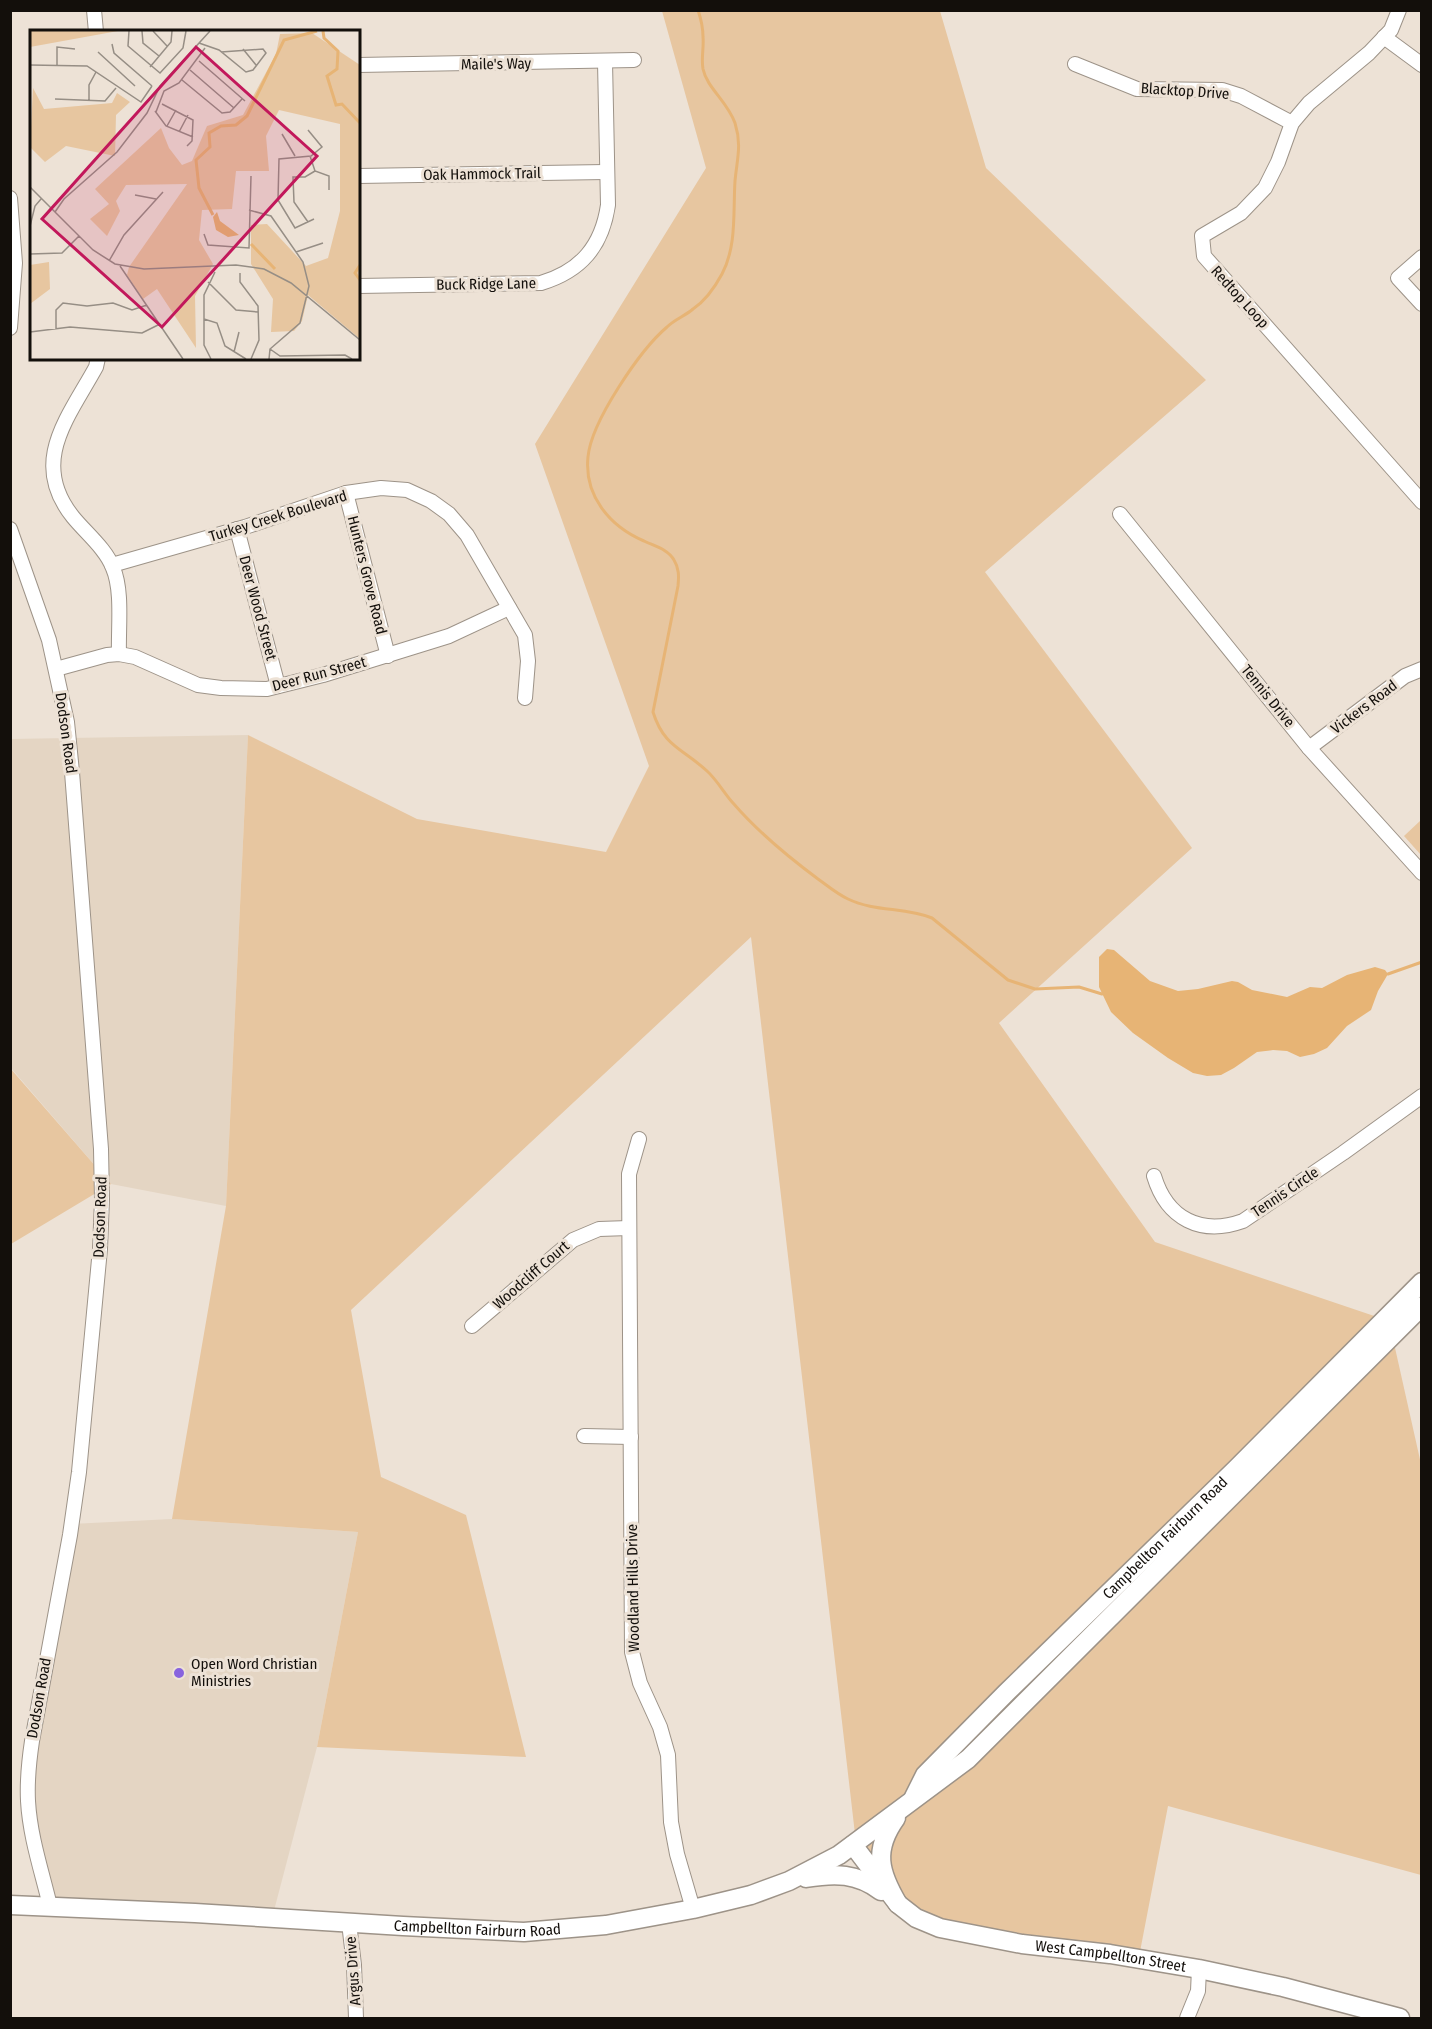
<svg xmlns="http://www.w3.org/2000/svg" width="1432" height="2029" font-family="'Fira Sans Condensed',sans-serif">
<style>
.built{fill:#e4d5c3}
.green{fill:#e7c6a0}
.water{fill:#e7b475}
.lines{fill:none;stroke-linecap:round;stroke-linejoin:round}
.stream{stroke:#e7b475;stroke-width:3}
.minor-casing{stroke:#9d9388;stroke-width:16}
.major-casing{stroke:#9d9388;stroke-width:21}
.minor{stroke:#fff;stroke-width:14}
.major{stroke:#fff;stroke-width:18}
.poi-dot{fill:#8863de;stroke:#ede2d6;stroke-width:2}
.labels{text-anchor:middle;stroke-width:6;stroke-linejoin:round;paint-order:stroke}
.street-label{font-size:15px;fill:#130f0b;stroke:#ede2d6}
.poi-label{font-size:15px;fill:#130f0b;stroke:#ede2d6;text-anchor:start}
.inset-river{fill:none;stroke:#e7b475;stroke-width:3}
.inset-road{fill:none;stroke:#968e85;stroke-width:1.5}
.view{fill:#c2185b;fill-opacity:0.15;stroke:#c2185b;stroke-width:3}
.inset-edge{fill:none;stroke:#130f0b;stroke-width:3}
</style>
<rect width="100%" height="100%" fill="#ede2d6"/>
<g class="built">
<path d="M248,735L226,1206L111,1184L11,1068L10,739Z"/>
<path d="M172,1519L358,1532L317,1747L271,1922L56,1909L30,1797L71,1524Z"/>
</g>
<g class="green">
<path d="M662,11H940L986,168L1206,380L985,572L1192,848L999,1023L1155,1242L1389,1321L1421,1464V1875L1168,1806L1138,1962L932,1919L894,1894L855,1834L751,937L351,1310L381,1477L466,1515L526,1757L317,1747L358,1532L172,1519L226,1206L248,735L417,819L606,852L649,766L535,444L706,168Z"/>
<path d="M1421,820V855L1404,836Z"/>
<path d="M10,1068L111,1184L11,1244H10Z"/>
</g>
<path class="water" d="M1107,949L1114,950L1150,981L1178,991L1198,989L1232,981L1238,982L1252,990L1287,997L1310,987L1322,988L1347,975L1375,967L1385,970L1388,974L1378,991L1371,1010L1347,1026L1327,1048L1314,1054L1300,1057L1287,1051L1273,1050L1257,1052L1234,1068L1221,1075L1207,1076L1193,1073L1168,1058L1133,1033L1111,1012L1099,987V957Z"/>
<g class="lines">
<g class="stream">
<path d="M698,10C701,19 703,28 703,37C704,48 701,58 703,69C707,88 727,101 735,123C742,145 737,159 735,181C733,211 737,246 722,274C715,287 705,301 693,309C685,316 675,319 667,327C640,350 591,422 588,457C584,495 609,526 644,541C654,546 668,549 674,560C679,568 679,576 678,586L653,712C664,747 682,748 707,771C717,780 724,793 733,803C758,832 787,856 818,879C828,886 837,894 848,899C875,912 905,907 932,918L1008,980L1035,989L1079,987L1102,994"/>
<path d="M1388,974L1422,962"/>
</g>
<defs>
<g id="minor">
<path d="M94,10L96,32"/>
<path d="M1399,10L1391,30L1369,53L1309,103L1292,123L1278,162L1265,188L1241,213L1202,236L1204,256L1422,502"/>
<path d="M1384,37L1422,65"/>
<path d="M1075,64L1137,89L1222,90L1241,96L1292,123"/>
<path d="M358,65L634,60"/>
<path d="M358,176L606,172"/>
<path d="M10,198L15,263L10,328"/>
<path d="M1422,257L1398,278L1422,304"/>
<path d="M358,286L541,283C581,271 602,246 608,205L605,62"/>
<path d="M98,358L96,367C68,418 29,462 73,517C86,533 106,549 113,568C123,591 118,629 119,654"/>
<path d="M346,493L388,656"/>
<path d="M1120,514L1309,748L1422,873"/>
<path d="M10,529L49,640L67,722L72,772L101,1149L102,1199L100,1249L79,1472L70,1535L32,1741C29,1761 27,1781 28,1801C30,1837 42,1872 50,1906"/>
<path d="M237,529L278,686"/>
<path d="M112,565L245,527L346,493L381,488L407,490L431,501L449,514L467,535L525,635L528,661L525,698"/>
<path d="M56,669L107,655L119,654L135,657L198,685L221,688L267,689L323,675L449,636L509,608"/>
<path d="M1309,748L1405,676L1422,669"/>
<path d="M639,1139L629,1174L632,1652L640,1683L660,1727L668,1755L671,1822L677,1854L693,1909"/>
<path d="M1154,1176C1167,1219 1201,1236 1243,1221L1343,1153L1422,1096"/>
<path d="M472,1326L573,1240L599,1229L629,1228"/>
<path d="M584,1436L631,1437"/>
<path d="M349,1923L354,1965L356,2018"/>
<path d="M1187,2018L1198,1991L1199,1969"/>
</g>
<g id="major">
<path id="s1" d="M914,1797L925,1775L1006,1693L1236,1469L1422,1282"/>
<path d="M896,1818C873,1850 879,1872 898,1904"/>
<path id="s2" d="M853,1845L898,1904L916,1918L940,1928L1022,1944L1110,1954L1199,1969L1283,1987L1400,2018"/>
<path d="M806,1878C835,1873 857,1873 881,1891"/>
<path id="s3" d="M10,1905L195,1913L403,1926L524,1932L606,1925L693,1909L751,1895L789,1881L839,1855L968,1759L1422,1306"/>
</g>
</defs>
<use href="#minor" class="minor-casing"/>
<use href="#major" class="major-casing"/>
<use href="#minor" class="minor"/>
<use href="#major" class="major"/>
</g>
<circle class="poi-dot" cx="179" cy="1673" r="6"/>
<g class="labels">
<g class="street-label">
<text transform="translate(496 64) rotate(-1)" y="5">Maile's Way</text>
<text transform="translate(1185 91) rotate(4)" y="5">Blacktop Drive</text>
<text transform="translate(482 174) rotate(-1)" y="5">Oak Hammock Trail</text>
<text transform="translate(486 284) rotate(-1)" y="5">Buck Ridge Lane</text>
<text transform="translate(1240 297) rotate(48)" y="5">Redtop Loop</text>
<text transform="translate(278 516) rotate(-17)" y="5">Turkey Creek Boulevard</text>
<text transform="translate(367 575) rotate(76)" y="5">Hunters Grove Road</text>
<text transform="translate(258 608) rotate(75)" y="5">Deer Wood Street</text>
<text transform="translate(319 674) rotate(-15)" y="5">Deer Run Street</text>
<text transform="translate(1268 696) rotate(51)" y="5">Tennis Drive</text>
<text transform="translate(1364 707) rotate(-37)" y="5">Vickers Road</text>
<text transform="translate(66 733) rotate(82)" y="5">Dodson Road</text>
<text transform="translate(1285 1192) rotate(-34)" y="5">Tennis Circle</text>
<text transform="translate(100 1217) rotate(-88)" y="5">Dodson Road</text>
<text transform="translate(531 1275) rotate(-41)" y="5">Woodcliff Court</text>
<text dy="5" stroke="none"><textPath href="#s1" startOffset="362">Campbellton Fairburn Road</textPath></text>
<text transform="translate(633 1588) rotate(-91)" y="5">Woodland Hills Drive</text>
<text transform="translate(39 1698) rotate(-80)" y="5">Dodson Road</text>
<text dy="5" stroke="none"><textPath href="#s3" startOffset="468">Campbellton Fairburn Road</textPath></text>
<text dy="5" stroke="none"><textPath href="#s2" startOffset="296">West Campbellton Street</textPath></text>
<text transform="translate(353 1971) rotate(-94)" y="5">Argus Drive</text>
</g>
<g class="poi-label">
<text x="191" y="1669">Open Word Christian<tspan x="191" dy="17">Ministries</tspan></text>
</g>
</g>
<g transform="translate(30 30)">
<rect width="330" height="330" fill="#ede2d6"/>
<path d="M0,1H88L0,17ZM282,3L330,35V309L278,265L272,291L264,301L241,302L243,269L221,234V195L237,194L276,236L298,228L310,181V94L249,80L236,106L239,141H206L202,179L172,180L169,210L183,234L165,266L166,318L127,259L113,269L97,245L99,237L157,154L96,155L86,171L90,181L77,206L60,189L79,174L65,159L131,98L139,118L152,135L162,131L177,96L213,85L246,24L250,4ZM3,58L14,79L82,73L87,63L100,72L86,85L85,126L36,116L15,132L0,117ZM19,232L20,259L0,274V235Z" fill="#e7c6a0"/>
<path d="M187,182L190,191L209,205L198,207L186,200L183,187Z" fill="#e7b475"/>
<path class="inset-river" d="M293,1L294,8L308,21L307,39L297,46L306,75L312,74L330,93M183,185L169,158L166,130L180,117L179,103L191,96L206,95L217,86L254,10L287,1M221,214L245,239M330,235L325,243L330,250"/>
<path class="inset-road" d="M99,1L98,16L130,43L153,18L156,1M112,1L113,13L129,26M123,1L137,16M169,13L189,20L216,42L223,40L236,23L233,19L191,22M82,14L84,23L122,56M213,19L226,35M68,22L105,56M169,31L215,71M0,35L57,36L111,72L122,56M27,35V17L45,19M120,37L141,12L142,1M160,40L204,78M152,50L192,83L200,82L212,69M25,69L75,71L86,58M59,71V55L66,42M132,74L163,90L162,111L157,116M125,81L136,96L163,107M126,82L134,61L149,53L175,18M137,96L146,80M278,100L292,117L281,126L249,129L248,170L265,198L284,189M149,102L158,85M252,104L265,126M280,126L285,141L299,146V160M0,157L63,220L85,234L114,239L206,235L234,239L261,253L330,310M105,165L126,169M219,180L241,186L273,232L279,256L270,293L240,319L239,329M25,182L34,169L87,122L117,83L130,56L180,1M278,192L264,172L263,147H275L285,141M0,196L5,176L11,169M174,204L178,215L219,218L221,146M266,222L293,213M0,224L32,223L49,206M79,231L94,205L133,162M90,236L153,329M210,243V252L228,276L229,310L221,329M178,252L206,280L228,282M174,289L187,293L195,316L216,329M26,300V280L33,273L57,276L83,273L102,280L117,275M0,302L40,297L112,303L130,294M240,319L250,326L315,325L322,329M204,322L209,302M181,329L174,315V265L185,242"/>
<path class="view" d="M166,17L287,126L132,297L12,189Z"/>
<rect width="330" height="330" class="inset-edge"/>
</g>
<rect width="1432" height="2029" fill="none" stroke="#130f0b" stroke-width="24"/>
</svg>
